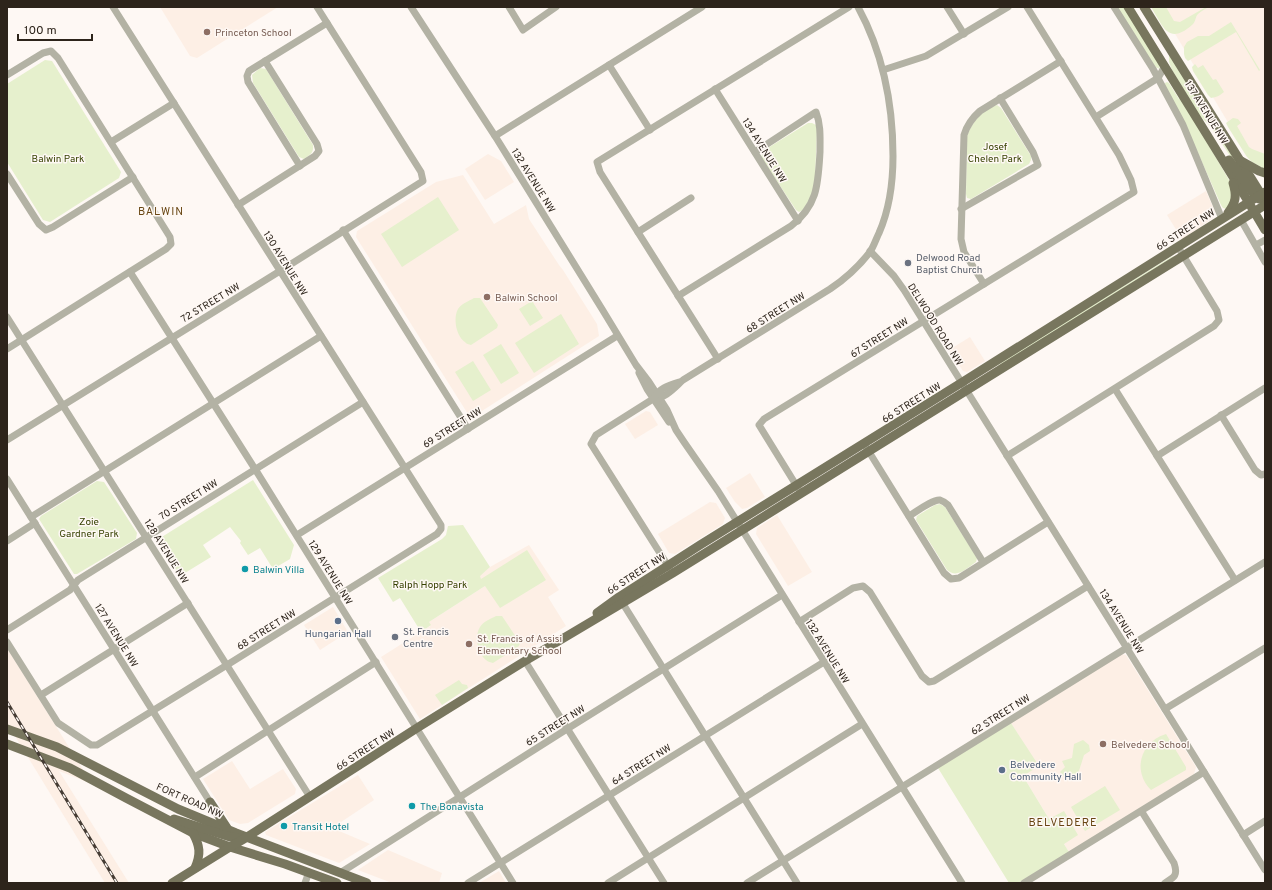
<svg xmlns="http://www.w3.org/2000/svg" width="1272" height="890" font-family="Overpass,sans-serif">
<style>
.built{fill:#fdefe5}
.green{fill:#e6f0cd}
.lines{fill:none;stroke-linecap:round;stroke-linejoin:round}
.minor{stroke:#b3b2a4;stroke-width:7}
.major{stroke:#78765e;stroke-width:9}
.rail-casing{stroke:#453c34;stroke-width:3}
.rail{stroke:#fef8f4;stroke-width:1.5;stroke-dasharray:4.5;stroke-linecap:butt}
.education-dot{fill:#8d6e63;stroke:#fef8f4;stroke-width:1.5}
.worship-dot{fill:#6b7280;stroke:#fef8f4;stroke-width:1.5}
.culture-dot{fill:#0f9aa8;stroke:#fef8f4;stroke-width:1.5}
.service-dot{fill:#5c6f8a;stroke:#fef8f4;stroke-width:1.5}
.labels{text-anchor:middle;stroke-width:3;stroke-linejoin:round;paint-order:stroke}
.education-label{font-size:10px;fill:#785e54;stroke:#fef8f4;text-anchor:start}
.street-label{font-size:10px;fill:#2d241b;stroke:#fef8f4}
.park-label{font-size:10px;fill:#364101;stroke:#fef8f4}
.worship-label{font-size:10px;fill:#5b616d;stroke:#fef8f4;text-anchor:start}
.culture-label{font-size:10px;fill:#0d838f;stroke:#fef8f4;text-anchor:start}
.service-label{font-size:10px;fill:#4e5e75;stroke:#fef8f4}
.neighbourhood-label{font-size:11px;letter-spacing:1px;fill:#684512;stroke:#fef8f4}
</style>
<rect width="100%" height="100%" fill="#fef8f4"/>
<g class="built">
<path d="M160,7H278L197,58L190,56Z"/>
<path d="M1159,7H1265V162L1235,134Z"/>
<path d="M488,154L501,161L514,182L485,200L465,169Z"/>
<path d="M463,175L494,224L526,205L529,219L559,265L563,270L597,324L599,336L474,416L468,414L356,237L357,231L436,182Z"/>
<path d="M1206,191L1215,212L1213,218L1182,239L1167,215Z"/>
<path d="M970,337L985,361L967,372L963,371L949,350Z"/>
<path d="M646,411L650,412L658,425L635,439L625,424Z"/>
<path d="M750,473L765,497L747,508L742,509L735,502L726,488Z"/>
<path d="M710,502L716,503L725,518L723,524L675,554L669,553L658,534Z"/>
<path d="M777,515L812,572L788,586L756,534L757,528Z"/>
<path d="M529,545L559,590L548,597L566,626L420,719L381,657L430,626L429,622L485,586L479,576L490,567Z"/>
<path d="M333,607L348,632L320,650L304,625Z"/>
<path d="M7,648L92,784L59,771L129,883H105L7,723Z"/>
<path d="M1121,654L1126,655L1196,767L1194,774L1069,852L1023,776L1038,766L1011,723Z"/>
<path d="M232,761L250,789L283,769L296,789L295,794L248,823L240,824L229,820L203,779Z"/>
<path d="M358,775L374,800L332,828L370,844L339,863L266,835L265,832Z"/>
<path d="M388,850L442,873L439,883H392L358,870Z"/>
<path d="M499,871L506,883H479Z"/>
</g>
<g class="green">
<path d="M1117,7H1124L1159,64L1160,69L1155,67Z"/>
<path d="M1151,7H1166L1174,21L1180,22L1206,7H1209C1205,9 1201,11 1198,14C1195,17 1196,22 1192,25C1168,46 1163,26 1151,7Z"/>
<path d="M1231,22L1260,70L1259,71L1236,32L1188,61L1185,58L1184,54V47L1187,42L1198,36H1209Z"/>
<path d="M1169,54H1170L1253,190L1210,126L1200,116L1172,70L1169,62Z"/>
<path d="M45,60L52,61L121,172L119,178L50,222L43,220L7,162V84Z"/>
<path d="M1195,64L1198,68L1203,65L1213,80L1216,79L1224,92C1219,96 1217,97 1211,98L1208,95L1193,71L1192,67Z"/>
<path d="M260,68L266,69L313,145C314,153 310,155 304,159L299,157L253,83L252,75Z"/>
<path d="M1167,82L1169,83L1179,99L1181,98L1232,185L1234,193L1227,209L1223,208L1221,205L1186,126L1165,85V83Z"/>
<path d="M997,105L1001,108L1031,156V160L1029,164L971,199L967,198L966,194L967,136C972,122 982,110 997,105Z"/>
<path d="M1233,118L1238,119L1241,123L1237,126L1249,147L1252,149L1265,154V169L1252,162L1247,157L1228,127L1226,123Z"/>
<path d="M808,123H812L816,125L817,130L815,179L812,195L803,210L799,212L796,210L761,157L763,151Z"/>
<path d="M438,197L459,230L402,267L381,234Z"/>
<path d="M1175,256L995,368L1010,356L1171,257Z"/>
<path d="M474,298H480L498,325L497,328L471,345C469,344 466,344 465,342C456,336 453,318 458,309C461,304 469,301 474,298Z"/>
<path d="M532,301L543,318L530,326L519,309Z"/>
<path d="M561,314L579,344L534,373L515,343Z"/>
<path d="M501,344L519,373L501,384L483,355Z"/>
<path d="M473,361L491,390L473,401L455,372Z"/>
<path d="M253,480L294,545L290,559L273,569L260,548L248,555L240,543L241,541L230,527L203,545L211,557L180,576L157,540Z"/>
<path d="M97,481L104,482L137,533L136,539L77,574H74L39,519L41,516Z"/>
<path d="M940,504L945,507L977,558L976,562C967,568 957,579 947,570L916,520L917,516L935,505Z"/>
<path d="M463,525L490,567L480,576L481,579L527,550L546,580L500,608L485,586L429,622L431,625L421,632L400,598L393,602L378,578L442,539L446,535L448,526Z"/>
<path d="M496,616H502L520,643L519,646L493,663C491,662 488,662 486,660C478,654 474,636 480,627C483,622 490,619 496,616Z"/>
<path d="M459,680L462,684L467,685L468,688L442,705L435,695Z"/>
<path d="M1011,723L1039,766L1023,776L1049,819L1064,811L1078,835L1064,844L1069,852L1018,883H1009L938,768Z"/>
<path d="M1166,734L1186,767V770L1151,790C1132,771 1140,742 1166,734Z"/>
<path d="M1083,740L1089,745L1090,751L1084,755L1078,774L1066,779L1060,772L1065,767L1062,761L1072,758L1074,744Z"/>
<path d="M1105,786L1120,810L1085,831L1071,807Z"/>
</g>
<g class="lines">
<g class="minor">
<path d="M411,7L495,136L602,309L636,365L649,382L667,410L676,430L684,442L718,491L962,883"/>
<path d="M509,7L523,30L556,7"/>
<path d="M947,7L964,34"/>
<path d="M1114,7L1153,69L1183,125L1222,219"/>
<path d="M609,65L650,130"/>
<path d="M883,70L926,56L1008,7"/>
<path d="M7,75L43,53L51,51L58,58L170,237L171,244L166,249L7,349"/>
<path d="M715,89L798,221"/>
<path d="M1096,117L1158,78L1165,66"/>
<path d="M495,136L702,7"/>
<path d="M111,142L174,103"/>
<path d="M300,166L248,82L247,76L249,71L327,23"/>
<path d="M7,174L39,224L46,230L53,227L133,177"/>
<path d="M238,205L315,156L319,151L317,144L265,61"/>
<path d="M961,209L1038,165L1033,152L1000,98"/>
<path d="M1241,220L1265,262"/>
<path d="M343,230L468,429"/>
<path d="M638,232L691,198"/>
<path d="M1256,245L1265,240"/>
<path d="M870,251L894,276L904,290L1265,870"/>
<path d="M130,272L255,469L513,883"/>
<path d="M984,284L964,252L961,239L964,135C967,125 972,118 980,111L1061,61"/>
<path d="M678,296L791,226C818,205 818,184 820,152C820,138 821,125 816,112L755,152"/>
<path d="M7,317L310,797"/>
<path d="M718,359L600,172L597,162L849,7"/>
<path d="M639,373L647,389L669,422"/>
<path d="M1115,389L1235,580"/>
<path d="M653,399C666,398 674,388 683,380L830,289C845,279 859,266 870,252C874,246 876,239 879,233C890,208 893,182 893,156C893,103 883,53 858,7"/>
<path d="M1221,415L1255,470L1261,475L1265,474"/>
<path d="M7,440L280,271L423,181L421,172L317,7"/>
<path d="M866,447L944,573L951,579L959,578L1048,522"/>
<path d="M1007,456L1214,326L1219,320L1217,311L1178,247"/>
<path d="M1157,456L1265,388"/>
<path d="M7,479L210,802"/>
<path d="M801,493L759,425L764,419L1134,192L1131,180L1119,155L1027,7"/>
<path d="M909,516C916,512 933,499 940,500C943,501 946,503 948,505L983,562"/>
<path d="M31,517L321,336"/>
<path d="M297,535L617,336"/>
<path d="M7,541L35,523"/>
<path d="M670,569L591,444L596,435L653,399C658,389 669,385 679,382"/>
<path d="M620,599L797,883"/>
<path d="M799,622L853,588L863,586L870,592L922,676L929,682L934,681L1088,586"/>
<path d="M7,630L70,590L78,580L363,402"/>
<path d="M7,642L58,723L91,745H97L227,665L437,534L441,529V525L113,7"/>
<path d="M525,661L664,883"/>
<path d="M41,695L188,603"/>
<path d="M1165,709L1265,648"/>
<path d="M195,777L376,662"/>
<path d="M1142,812L1174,863C1178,875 1175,877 1165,883"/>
<path d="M1243,835L1265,821"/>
<path d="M340,873L567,729L782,595"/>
<path d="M305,883L309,872"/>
<path d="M468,883L824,662"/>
<path d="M608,883L862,724"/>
<path d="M747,883L1265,562"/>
<path d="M1024,883L1204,772"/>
</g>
<g class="major">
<path d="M1128,7L1246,198L1265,230"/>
<path d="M1144,7L1264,199"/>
<path d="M1229,160L1256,197L1259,199"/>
<path d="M1241,161L1259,171L1265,173"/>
<path d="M1228,213C1236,202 1237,196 1233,183"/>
<path d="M597,613L619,597L700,545L961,383L1265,192"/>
<path d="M7,729L57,747L178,809L236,833L367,883"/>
<path d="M7,744L70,768L126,798L193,833L230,847L285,864L337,883"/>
<path d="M210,802L227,828"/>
<path d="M174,819L230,837L242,838"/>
<path d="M193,833C200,846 201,854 195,868"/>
<path d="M172,883L230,847L247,837L417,728L525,661L673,573L1265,205"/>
</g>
<defs>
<path id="rail" d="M7,702L117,883"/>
</defs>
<use href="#rail" class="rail-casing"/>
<use href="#rail" class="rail"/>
</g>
<g class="education-dot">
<circle cx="207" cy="32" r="4"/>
<circle cx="487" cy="297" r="4"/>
<circle cx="469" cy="644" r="4"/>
<circle cx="1103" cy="744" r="4"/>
</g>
<g class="worship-dot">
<circle cx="908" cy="263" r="4"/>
<circle cx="395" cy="637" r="4"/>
</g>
<g class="culture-dot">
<circle cx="245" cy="569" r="4"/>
<circle cx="412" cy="806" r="4"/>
<circle cx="284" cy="826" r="4"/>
</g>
<g class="service-dot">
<circle cx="338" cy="621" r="4"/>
<circle cx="1002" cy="770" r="4"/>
</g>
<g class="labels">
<g class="education-label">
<text x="215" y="36">Princeton School</text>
<text x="495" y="301">Balwin School</text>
<text x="477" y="642">St. Francis of Assisi<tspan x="477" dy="12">Elementary School</tspan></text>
<text x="1111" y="748">Belvedere School</text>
</g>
<g class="street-label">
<text transform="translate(1207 112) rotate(58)" y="4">137 AVENUE NW</text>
<text transform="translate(765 150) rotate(58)" y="4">134 AVENUE NW</text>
<text transform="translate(534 180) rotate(58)" y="4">132 AVENUE NW</text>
<text transform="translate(1185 229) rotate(-33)" y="4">66 STREET NW</text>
<text transform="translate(286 263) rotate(58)" y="4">130 AVENUE NW</text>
<text transform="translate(210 302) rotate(-31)" y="4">72 STREET NW</text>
<text transform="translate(775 312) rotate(-32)" y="4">68 STREET NW</text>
<text transform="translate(936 324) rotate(58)" y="4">DELWOOD ROAD NW</text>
<text transform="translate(879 337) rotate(-32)" y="4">67 STREET NW</text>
<text transform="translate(911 402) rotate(-32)" y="4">66 STREET NW</text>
<text transform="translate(452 427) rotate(-32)" y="4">69 STREET NW</text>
<text transform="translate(188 499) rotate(-32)" y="4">70 STREET NW</text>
<text transform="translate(167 551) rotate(58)" y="4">128 AVENUE NW</text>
<text transform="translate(331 572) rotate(58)" y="4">129 AVENUE NW</text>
<text transform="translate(636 573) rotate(-33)" y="4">66 STREET NW</text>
<text transform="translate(1122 621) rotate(58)" y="4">134 AVENUE NW</text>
<text transform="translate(266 629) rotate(-32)" y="4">68 STREET NW</text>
<text transform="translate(117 635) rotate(58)" y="4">127 AVENUE NW</text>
<text transform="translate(828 651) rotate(58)" y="4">132 AVENUE NW</text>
<text transform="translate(1000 714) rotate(-32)" y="4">62 STREET NW</text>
<text transform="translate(555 725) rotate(-32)" y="4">65 STREET NW</text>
<text transform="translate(365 749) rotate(-33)" y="4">66 STREET NW</text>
<text transform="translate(641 764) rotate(-32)" y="4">64 STREET NW</text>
<text transform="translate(190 800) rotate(24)" y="4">FORT ROAD NW</text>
</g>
<g class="park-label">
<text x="995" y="150">Josef<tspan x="995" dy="12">Chelen Park</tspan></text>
<text x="58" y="162">Balwin Park</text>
<text x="89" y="525">Zoie<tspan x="89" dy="12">Gardner Park</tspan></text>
<text x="430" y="588">Ralph Hopp Park</text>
</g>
<g class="worship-label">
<text x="916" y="261">Delwood Road<tspan x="916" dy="12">Baptist Church</tspan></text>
<text x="403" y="635">St. Francis<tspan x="403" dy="12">Centre</tspan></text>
</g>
<g class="culture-label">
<text x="253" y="573">Balwin Villa</text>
<text x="420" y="810">The Bonavista</text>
<text x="292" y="830">Transit Hotel</text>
</g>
<g class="service-label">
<text x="338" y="637">Hungarian Hall</text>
<text x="1010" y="768" text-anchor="start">Belvedere<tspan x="1010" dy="12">Community Hall</tspan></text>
</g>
<g class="neighbourhood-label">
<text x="161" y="215">BALWIN</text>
<text x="1063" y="826">BELVEDERE</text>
</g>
</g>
<rect width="1272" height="890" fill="none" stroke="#2d241b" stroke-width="16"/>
<path d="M18 34v6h74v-6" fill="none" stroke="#2d241b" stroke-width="2"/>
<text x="24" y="34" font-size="12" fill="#2d241b" stroke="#fef8f4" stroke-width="3" paint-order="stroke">100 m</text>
</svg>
